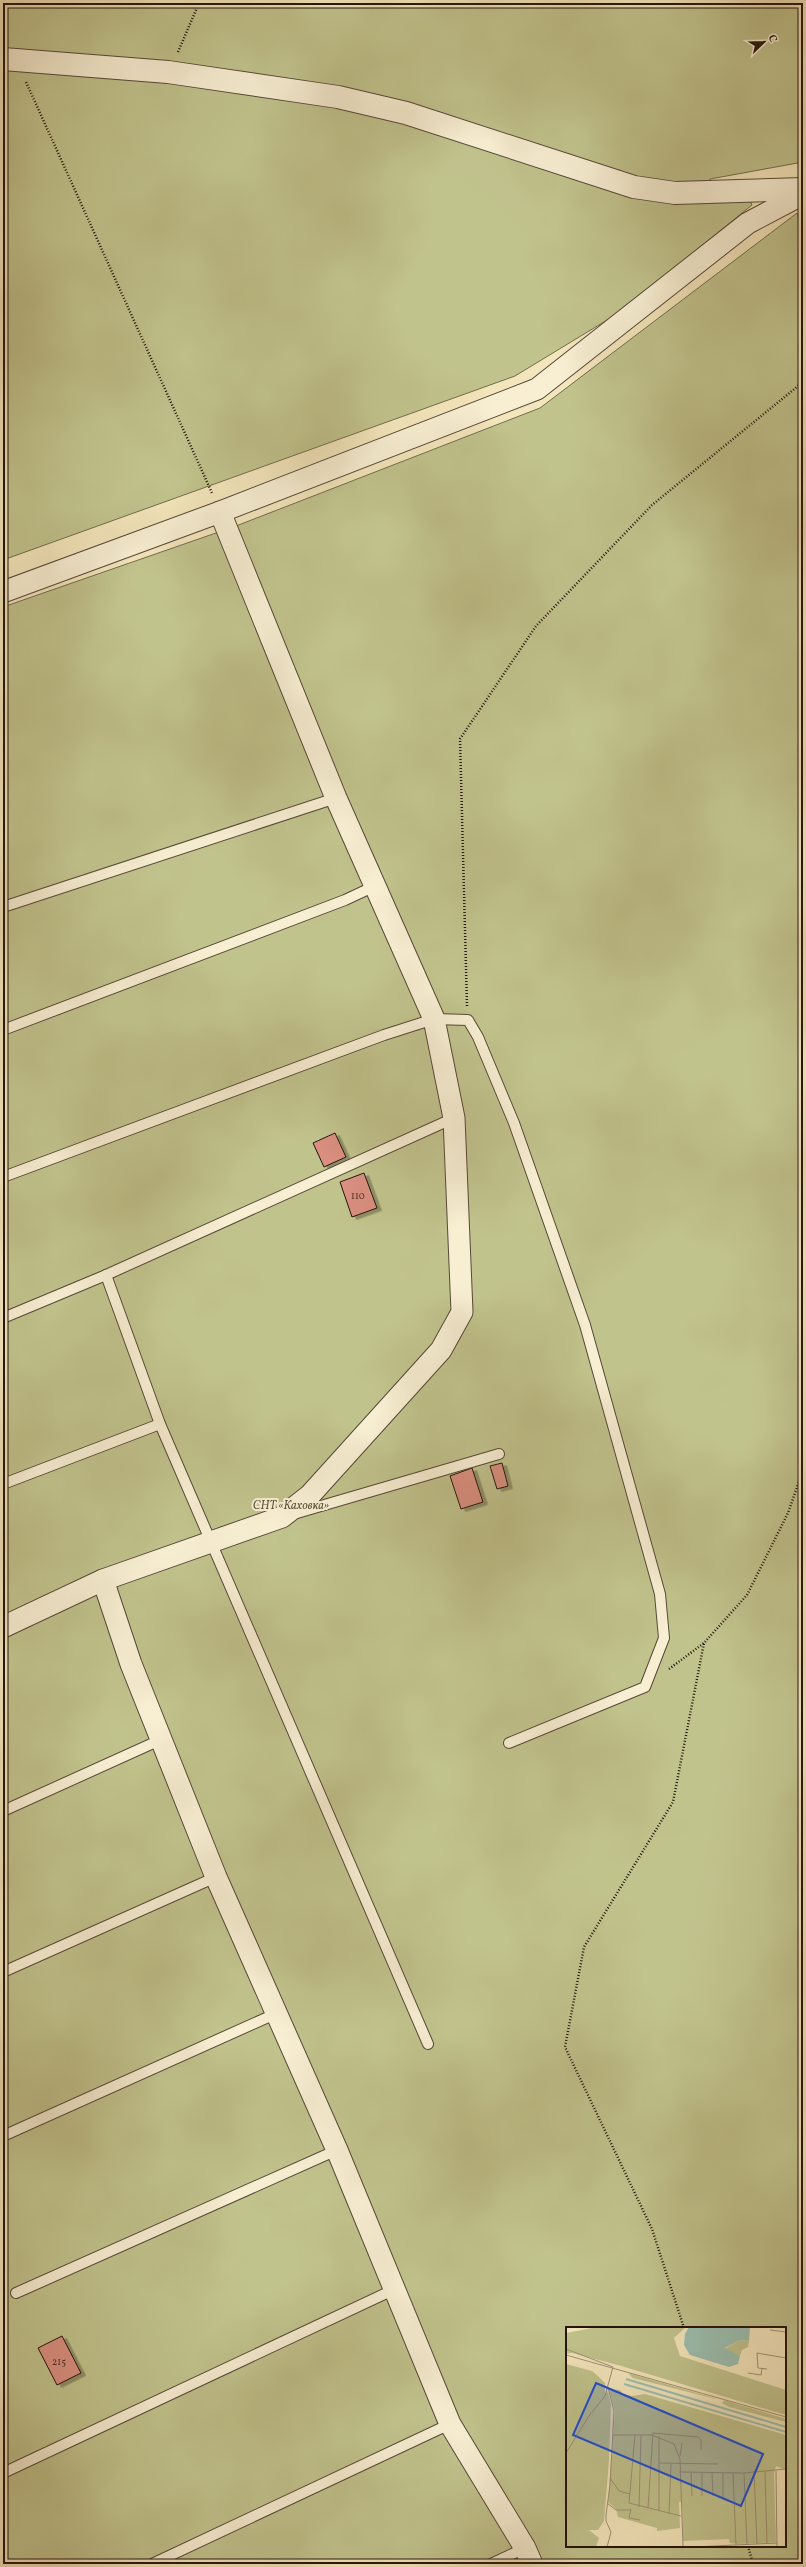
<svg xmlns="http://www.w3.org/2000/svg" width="806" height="2567" font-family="Vollkorn,serif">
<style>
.green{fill:#c1c38d;stroke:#726c4d;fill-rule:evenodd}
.building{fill:#da8f80;stroke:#23140d;filter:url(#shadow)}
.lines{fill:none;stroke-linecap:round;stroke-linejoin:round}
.service-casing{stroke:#574839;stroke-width:12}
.minor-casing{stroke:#574839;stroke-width:23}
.tertiary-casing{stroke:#574839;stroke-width:24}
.path{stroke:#23140d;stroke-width:2.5;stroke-dasharray:1 2;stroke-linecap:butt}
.service{stroke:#f8efd3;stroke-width:10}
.minor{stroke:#f8efd3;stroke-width:21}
.tertiary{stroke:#f8efd3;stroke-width:22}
.labels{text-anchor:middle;stroke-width:4;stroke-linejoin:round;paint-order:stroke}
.number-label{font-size:10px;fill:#51332a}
.park-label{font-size:12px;font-style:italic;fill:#5a513a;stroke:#f8efd3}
.inset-river{fill:none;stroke:#9cc0b1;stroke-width:2}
.inset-road{fill:none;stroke:#a09276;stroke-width:1}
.view{fill:#1d4ed8;fill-opacity:0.15;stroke:#1d4ed8;stroke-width:2}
.inset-edge{fill:none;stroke:#23140d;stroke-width:2}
</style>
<defs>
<filter id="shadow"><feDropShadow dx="4.5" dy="2.5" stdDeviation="0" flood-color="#0004"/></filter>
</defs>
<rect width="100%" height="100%" fill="#f4e6bc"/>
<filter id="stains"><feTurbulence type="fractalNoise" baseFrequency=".005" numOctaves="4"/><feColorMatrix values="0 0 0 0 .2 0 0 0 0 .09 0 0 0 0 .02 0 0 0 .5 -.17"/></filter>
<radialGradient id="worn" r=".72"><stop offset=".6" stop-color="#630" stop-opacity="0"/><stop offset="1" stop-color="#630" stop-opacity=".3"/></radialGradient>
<g class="green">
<path d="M3,3H803V162L710,179L713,195L748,194L752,205L617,314L515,376L3,560Z"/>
<path d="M797,213L803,231V2564H3V607L236,526L540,408ZM567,2328H785V2546H567Z"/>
</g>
<g class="building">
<path d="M335,1133L346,1157L324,1167L313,1143Z"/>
<path d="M364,1173L377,1208L352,1217L340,1182Z"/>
<path d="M502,1463L508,1486L497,1489L490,1466Z"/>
<path d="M472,1468L483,1502L461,1509L450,1476Z"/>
<path d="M62,2336L81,2373L57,2385L38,2348Z"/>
</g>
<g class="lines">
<defs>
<g id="service">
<path d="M3,907L336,798"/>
<path d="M3,1030L345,900L375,886"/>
<path d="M3,1177L384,1035L434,1019L468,1020L478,1037L514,1123L585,1325L660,1594L664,1638L645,1687L509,1743"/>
<path d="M106,1275L160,1424L428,2044"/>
<path d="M3,1318L106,1275L454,1118"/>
<path d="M3,1484L160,1424"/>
<path d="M297,1513L499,1454"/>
<path d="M3,1811L160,1740"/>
<path d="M3,1972L216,1877"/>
<path d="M3,2136L275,2014"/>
<path d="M16,2293L337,2150"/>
<path d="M3,2473L393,2290"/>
<path d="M152,2564L450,2424"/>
<path d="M491,2564L525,2548"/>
</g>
<g id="minor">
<path d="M3,592L220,512L537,389L748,223L803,194"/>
<path d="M103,1580L131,1664L216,1877L337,2150L450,2424L525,2548L532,2564"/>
<path d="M3,1627L103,1580L282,1517L310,1495L441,1350L462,1312L454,1118L434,1019L336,798L220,512"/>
</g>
<path id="tertiary" d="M3,59L168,72L338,97L406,113L634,187L675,193L803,189"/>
</defs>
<use href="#service" class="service-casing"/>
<use href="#minor" class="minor-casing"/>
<use href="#tertiary" class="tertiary-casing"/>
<g class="path">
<path d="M178,52L199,3"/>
<path d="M26,82L212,493"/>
<path d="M467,1006L460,739L536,626L652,505L803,382"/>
<path d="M669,1669L704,1643L747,1595L788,1513L803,1470"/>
<path d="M684,2328L652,2229L565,2047L584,1947L673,1802L704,1643"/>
<path d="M748,2546L753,2564"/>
</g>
<use href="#service" class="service"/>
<use href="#minor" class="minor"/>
<use href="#tertiary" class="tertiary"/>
</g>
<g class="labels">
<g class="number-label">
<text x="358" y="1199">110</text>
<text x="59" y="2365">215</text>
</g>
<g class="park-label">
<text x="291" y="1509">СНТ «Каховка»</text>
</g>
</g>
<g transform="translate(566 2327)">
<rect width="220" height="220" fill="#f4e6bc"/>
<path d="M31,0H120L108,11L114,29L220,63V88L52,38L6,26L0,27V6ZM183,13L182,20L176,23L174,29L159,22L172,14ZM0,37L26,44L34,51L39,56V67L42,65L45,77L43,133L38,194L32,203H23L33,211L30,220H0ZM62,46L148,71L150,72L67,51ZM43,62L54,63L57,67L66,69L79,67L220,108V143L210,139L208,146L210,215L172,217L164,216L163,212L117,214L116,175H113L114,201L91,204V201L52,190L50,182L42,175L49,84ZM158,73L220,92V95L163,80L156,76Z" fill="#c1c38d"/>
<path d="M123,0H184L183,13L172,14L159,21L174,29L172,37L163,40L124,28L118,18L119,7Z" fill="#9cc0b1"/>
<path class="inset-river" d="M60,52L220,100M58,57L220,105"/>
<path class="inset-road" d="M204,3L220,5M0,22L47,40M0,28L220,90M201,42L192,41L191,26L220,31M182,46L195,48L196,42M47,108H86L108,117L114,132L117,220M69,108L63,176L115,189M93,109V184M0,126L23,89L39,69L47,40M114,129L116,116M93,136L152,137M188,144L191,217M199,144L201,216M210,144L211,220M113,145L178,146L220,142M125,146L126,169M136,146V169M146,146L147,169M157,146V170M167,146L170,218M178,146L181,217M44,151L53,164L64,167M41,176L50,183H65M73,180L75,108M82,181L87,106L132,110L135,113V123M65,182L63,191L74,193M103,187L105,137M41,220L45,205L40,194V188L44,158L48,84L42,60M127,220L211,216"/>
<path class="view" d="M30,56L197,127L175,179L7,108Z"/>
<rect width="220" height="220" class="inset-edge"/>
</g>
<rect width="806" height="2567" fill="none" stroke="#f4e6bc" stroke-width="16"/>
<rect x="4" y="4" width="798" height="2559" fill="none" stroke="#23140d" stroke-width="2"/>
<rect x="8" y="8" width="790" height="2551" fill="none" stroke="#23140d"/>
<g transform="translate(764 42) rotate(67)" stroke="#f8efd3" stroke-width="3" paint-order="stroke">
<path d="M0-3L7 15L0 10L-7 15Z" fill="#23140d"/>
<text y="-6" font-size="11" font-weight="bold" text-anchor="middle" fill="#23140d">С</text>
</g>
<rect width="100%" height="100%" filter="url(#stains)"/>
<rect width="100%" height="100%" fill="url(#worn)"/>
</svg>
